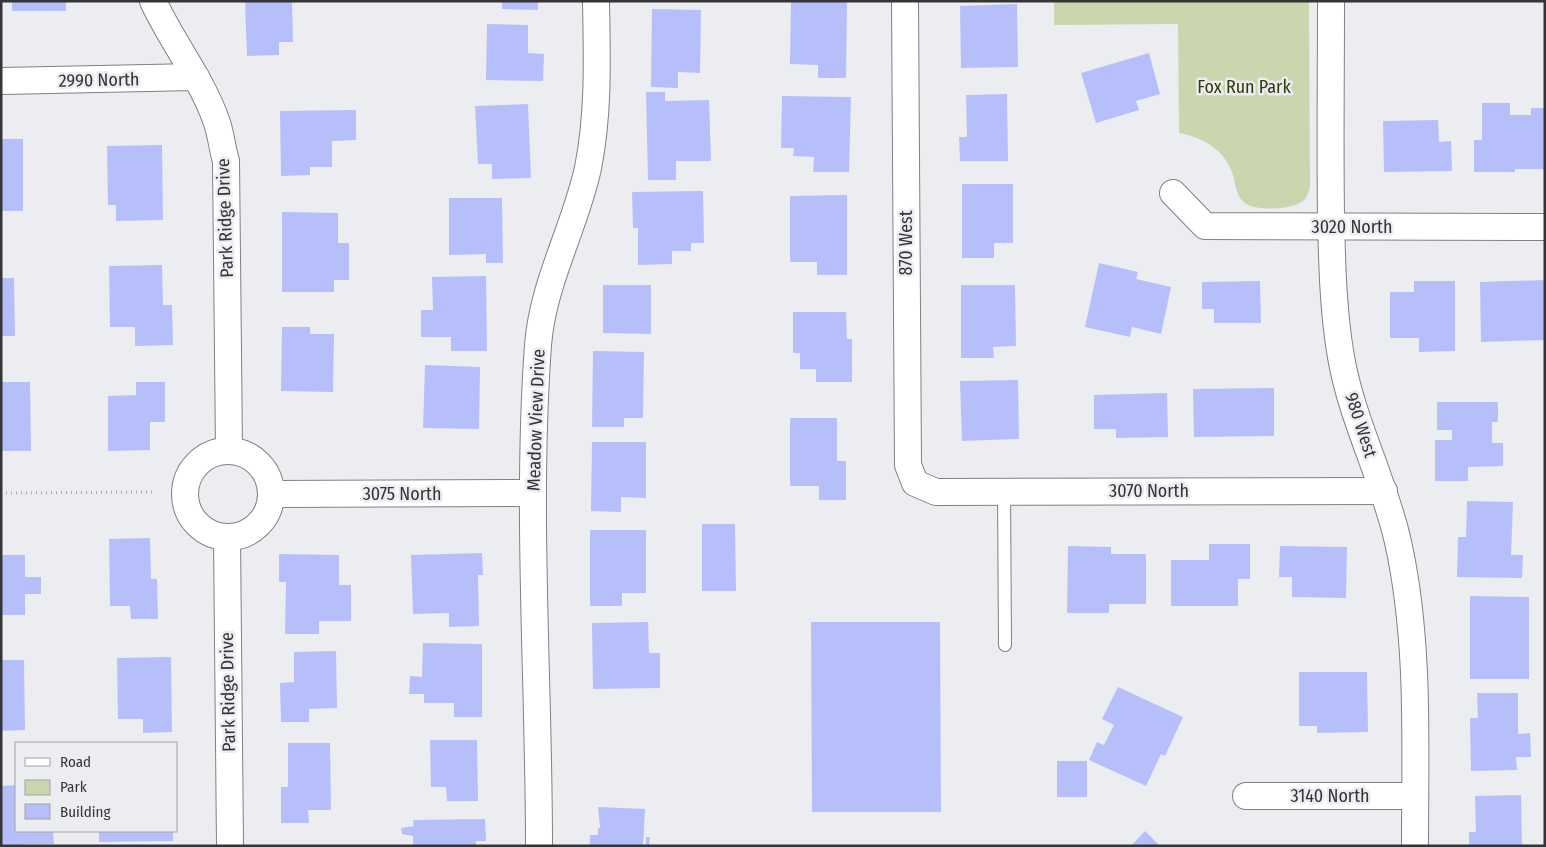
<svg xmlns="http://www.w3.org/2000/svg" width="1546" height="847" font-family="'Fira Sans Condensed',sans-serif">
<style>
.green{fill:#cbd6ae}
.building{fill:#b7bffb}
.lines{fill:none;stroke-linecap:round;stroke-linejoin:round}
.lane-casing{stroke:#808184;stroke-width:14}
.street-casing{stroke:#808184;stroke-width:28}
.path{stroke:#abacaf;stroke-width:3;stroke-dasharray:1 4;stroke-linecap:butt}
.lane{stroke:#fff;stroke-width:12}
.street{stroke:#fff;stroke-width:26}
.labels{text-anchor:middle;stroke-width:5;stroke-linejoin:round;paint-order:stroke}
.street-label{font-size:18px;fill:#343536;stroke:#ecedf1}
.park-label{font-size:18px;fill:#313a0b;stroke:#ecedf1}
</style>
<rect width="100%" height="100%" fill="#ecedf1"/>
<path class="green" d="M1054,1H1309L1310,187C1309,190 1308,195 1306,198C1298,210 1256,212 1245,203C1235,196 1236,182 1232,172C1223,148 1201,137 1179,133L1178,24L1054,25Z"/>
<g class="building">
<rect x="12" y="1" width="54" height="10"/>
<path d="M245,1H292L293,42H279V55L247,56Z"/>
<path d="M502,1H538V10L502,9Z"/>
<path d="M791,1H847L846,78H818V65L790,64Z"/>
<path d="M1017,4L1018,67L961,68L960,6Z"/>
<path d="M652,9L701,10L700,73L678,72V88L651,87Z"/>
<path d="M487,24L528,25V53L544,54L543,81L486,80Z"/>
<path d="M1149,53L1160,94L1136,101L1139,110L1096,123L1081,73Z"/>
<path d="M646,92H665V101L709,100L711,161H676V180H648Z"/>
<path d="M1007,94L1008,161H960L959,137H967L966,95Z"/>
<path d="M782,96L851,97L849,172H813L814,157L793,156L794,148H781Z"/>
<path d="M1482,103H1510V115H1531V108H1545V169H1515V172H1474V140H1482Z"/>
<path d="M528,104L531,178L492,179V164H478L475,106Z"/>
<path d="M356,110V140L332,141V167H310V175L281,176L280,111Z"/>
<path d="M1438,120L1439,142L1451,141L1452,171L1384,172L1383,121Z"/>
<rect x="1" y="139" width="22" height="72"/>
<path d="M162,145L163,220L116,221V205H108L107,146Z"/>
<path d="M962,184H1013V243H994V258H962Z"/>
<path d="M703,191L704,243H691V251H672V264L638,265V228H633L632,192Z"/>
<path d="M847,195V275H817V262H790V196Z"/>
<path d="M449,198H502L503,263H486V254L449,255Z"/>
<path d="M282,212L338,213V243H349V280H334V292H282Z"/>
<path d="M1099,263L1138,272L1136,279L1171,287L1161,334L1132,327L1130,337L1085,327Z"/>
<path d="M162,265L163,305H172L173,345L135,346V327H110L109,266Z"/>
<path d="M486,276L487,351H451V337H421V310H433L432,277Z"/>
<path d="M1,278H14L15,336H1Z"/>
<path d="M1545,280V340L1481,342L1480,282Z"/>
<path d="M1260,281L1261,323H1214V309H1202V282Z"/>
<path d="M1414,281H1455V351L1419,352V338H1390V292H1414Z"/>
<path d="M603,285H651V334L603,333Z"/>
<path d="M961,285H1015L1016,346L993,347L994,358H961Z"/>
<path d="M793,312H846L847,339H852V382H816V369H800V353H793Z"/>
<path d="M282,327H310V334H334L333,392L281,391Z"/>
<path d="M593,351L644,352L643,418H624V427H592Z"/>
<path d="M425,365L480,367L479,429L423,428Z"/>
<path d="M1018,380L1019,439L962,441L960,381Z"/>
<path d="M1,382H30L31,451H1Z"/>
<path d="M136,382H165V422H150V450L108,451V396L136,395Z"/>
<path d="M1274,388V436L1194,437L1193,389Z"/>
<path d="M1167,393L1168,437L1116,438V429H1094V395Z"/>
<path d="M1437,402H1498V422H1492V443H1503V466L1468,467V481H1435V440H1452V430H1437Z"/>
<path d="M790,418H837V461H846V500H819V486H790Z"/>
<path d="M592,442H646V498L621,497V512L591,511Z"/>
<path d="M1467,501L1513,502L1511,555H1523L1522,578L1457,577L1458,537H1466Z"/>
<path d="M702,524H735L736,591H702Z"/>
<path d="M590,530H646V593H622V606H590Z"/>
<path d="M150,538L151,579H157L158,619H131L130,606H110L109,539Z"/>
<path d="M1209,544H1250V579H1238V606H1171V560H1209Z"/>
<path d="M1068,546L1111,547V554H1146V604H1109V613H1067Z"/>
<path d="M1280,546L1347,547L1346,598L1292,597V577H1279Z"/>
<path d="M482,553L483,575H478L479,626L449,627V613L413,614L411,555Z"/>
<path d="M279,554L339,555V585H351V621H319V634H285L286,582H279Z"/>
<path d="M1,555H25V577H41V594H25V615H1Z"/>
<path d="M1470,596L1529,597V679H1470Z"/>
<path d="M648,622L649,653H660V688L593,689L592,623Z"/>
<path d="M811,622H940L941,812H812Z"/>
<path d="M423,643L482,644V717H454V703H424V694H409L410,676L422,677Z"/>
<path d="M336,651L337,708L309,709V722H281L280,683L294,682V652Z"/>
<path d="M171,657L172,732L143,733V719H118L117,658Z"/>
<path d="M1,660H24L25,730L1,731Z"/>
<path d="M1299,672H1367L1368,732L1317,733V726H1299Z"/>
<path d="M1118,687L1183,717L1165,756L1161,754L1146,786L1089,760L1097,742L1104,745L1114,725L1102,719Z"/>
<path d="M1477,693H1518V734L1530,733L1531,757H1516L1517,770L1471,771L1470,718H1478Z"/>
<path d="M430,740H477L478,801H447L446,787H431Z"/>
<path d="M288,743H330L331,810H308L309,823H281V787H288Z"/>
<rect x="1057" y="761" width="30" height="36"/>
<path d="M16,785V831H53L54,844L1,845V786Z"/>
<path d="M1521,795L1522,846H1469V832H1476L1475,796Z"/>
<path d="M598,807L645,809L643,846H590V835H598V828H600Z"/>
<path d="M485,819L486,841H476V846H413V836L402,834L401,828L414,826L413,820Z"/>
<path d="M99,831H173V841L99,842Z"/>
<path d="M1145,831L1160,846H1131Z"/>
<path d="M646,837H650L649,846H646Z"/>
</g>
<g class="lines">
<defs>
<path id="lane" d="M1004,491L1005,645"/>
<g id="street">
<path d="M153,1C172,42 201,78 216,120C221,133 222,148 226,161L229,450"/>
<path d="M905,1L908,465L915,483L936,492L1384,491"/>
<path d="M1331,1C1331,73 1330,144 1331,216C1332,263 1333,311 1341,357C1352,421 1384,479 1398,542C1420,641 1415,745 1415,846"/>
<path d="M1,81L196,77"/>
<path d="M1173,193L1205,226L1545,227"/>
<circle cx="228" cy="494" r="43"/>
<path d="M272,494L533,493"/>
<path d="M227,537L230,846"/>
<path d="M1246,796H1415"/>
<path d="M539,846C539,679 526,511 538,345C543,282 575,228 588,168C599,113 597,57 596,1"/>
</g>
</defs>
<use href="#lane" class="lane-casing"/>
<use href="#street" class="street-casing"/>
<path class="path" d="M1,493L156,492"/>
<use href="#lane" class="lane"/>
<use href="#street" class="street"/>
</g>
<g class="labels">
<g class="street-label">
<text transform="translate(99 80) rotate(-1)" y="6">2990 North</text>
<text transform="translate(225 218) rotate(-92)" y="6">Park Ridge Drive</text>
<text x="1352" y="233">3020 North</text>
<text transform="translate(906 243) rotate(-90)" y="6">870 West</text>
<text transform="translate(536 420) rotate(-88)" y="6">Meadow View Drive</text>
<text transform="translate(1361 425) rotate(72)" y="6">980 West</text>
<text x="1149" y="497">3070 North</text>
<text x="402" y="500">3075 North</text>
<text transform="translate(228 692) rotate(-91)" y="6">Park Ridge Drive</text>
<text x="1330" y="802">3140 North</text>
</g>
<g class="park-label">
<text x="1244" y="93">Fox Run Park</text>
</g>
</g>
<rect width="1546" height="847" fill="none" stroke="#343536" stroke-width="5"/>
<rect x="15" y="742" width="162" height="90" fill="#ecedf1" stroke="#a2a3a6"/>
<rect x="25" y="758" width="25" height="8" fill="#ffffff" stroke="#a2a3a6"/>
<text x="60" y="767" font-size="15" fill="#343536">Road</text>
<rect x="25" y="780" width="25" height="15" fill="#cbd6ae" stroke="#a2a3a6"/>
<text x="60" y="792" font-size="15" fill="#343536">Park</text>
<rect x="25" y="804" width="25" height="15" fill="#b7bffb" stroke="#a2a3a6"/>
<text x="60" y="817" font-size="15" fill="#343536">Building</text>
</svg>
